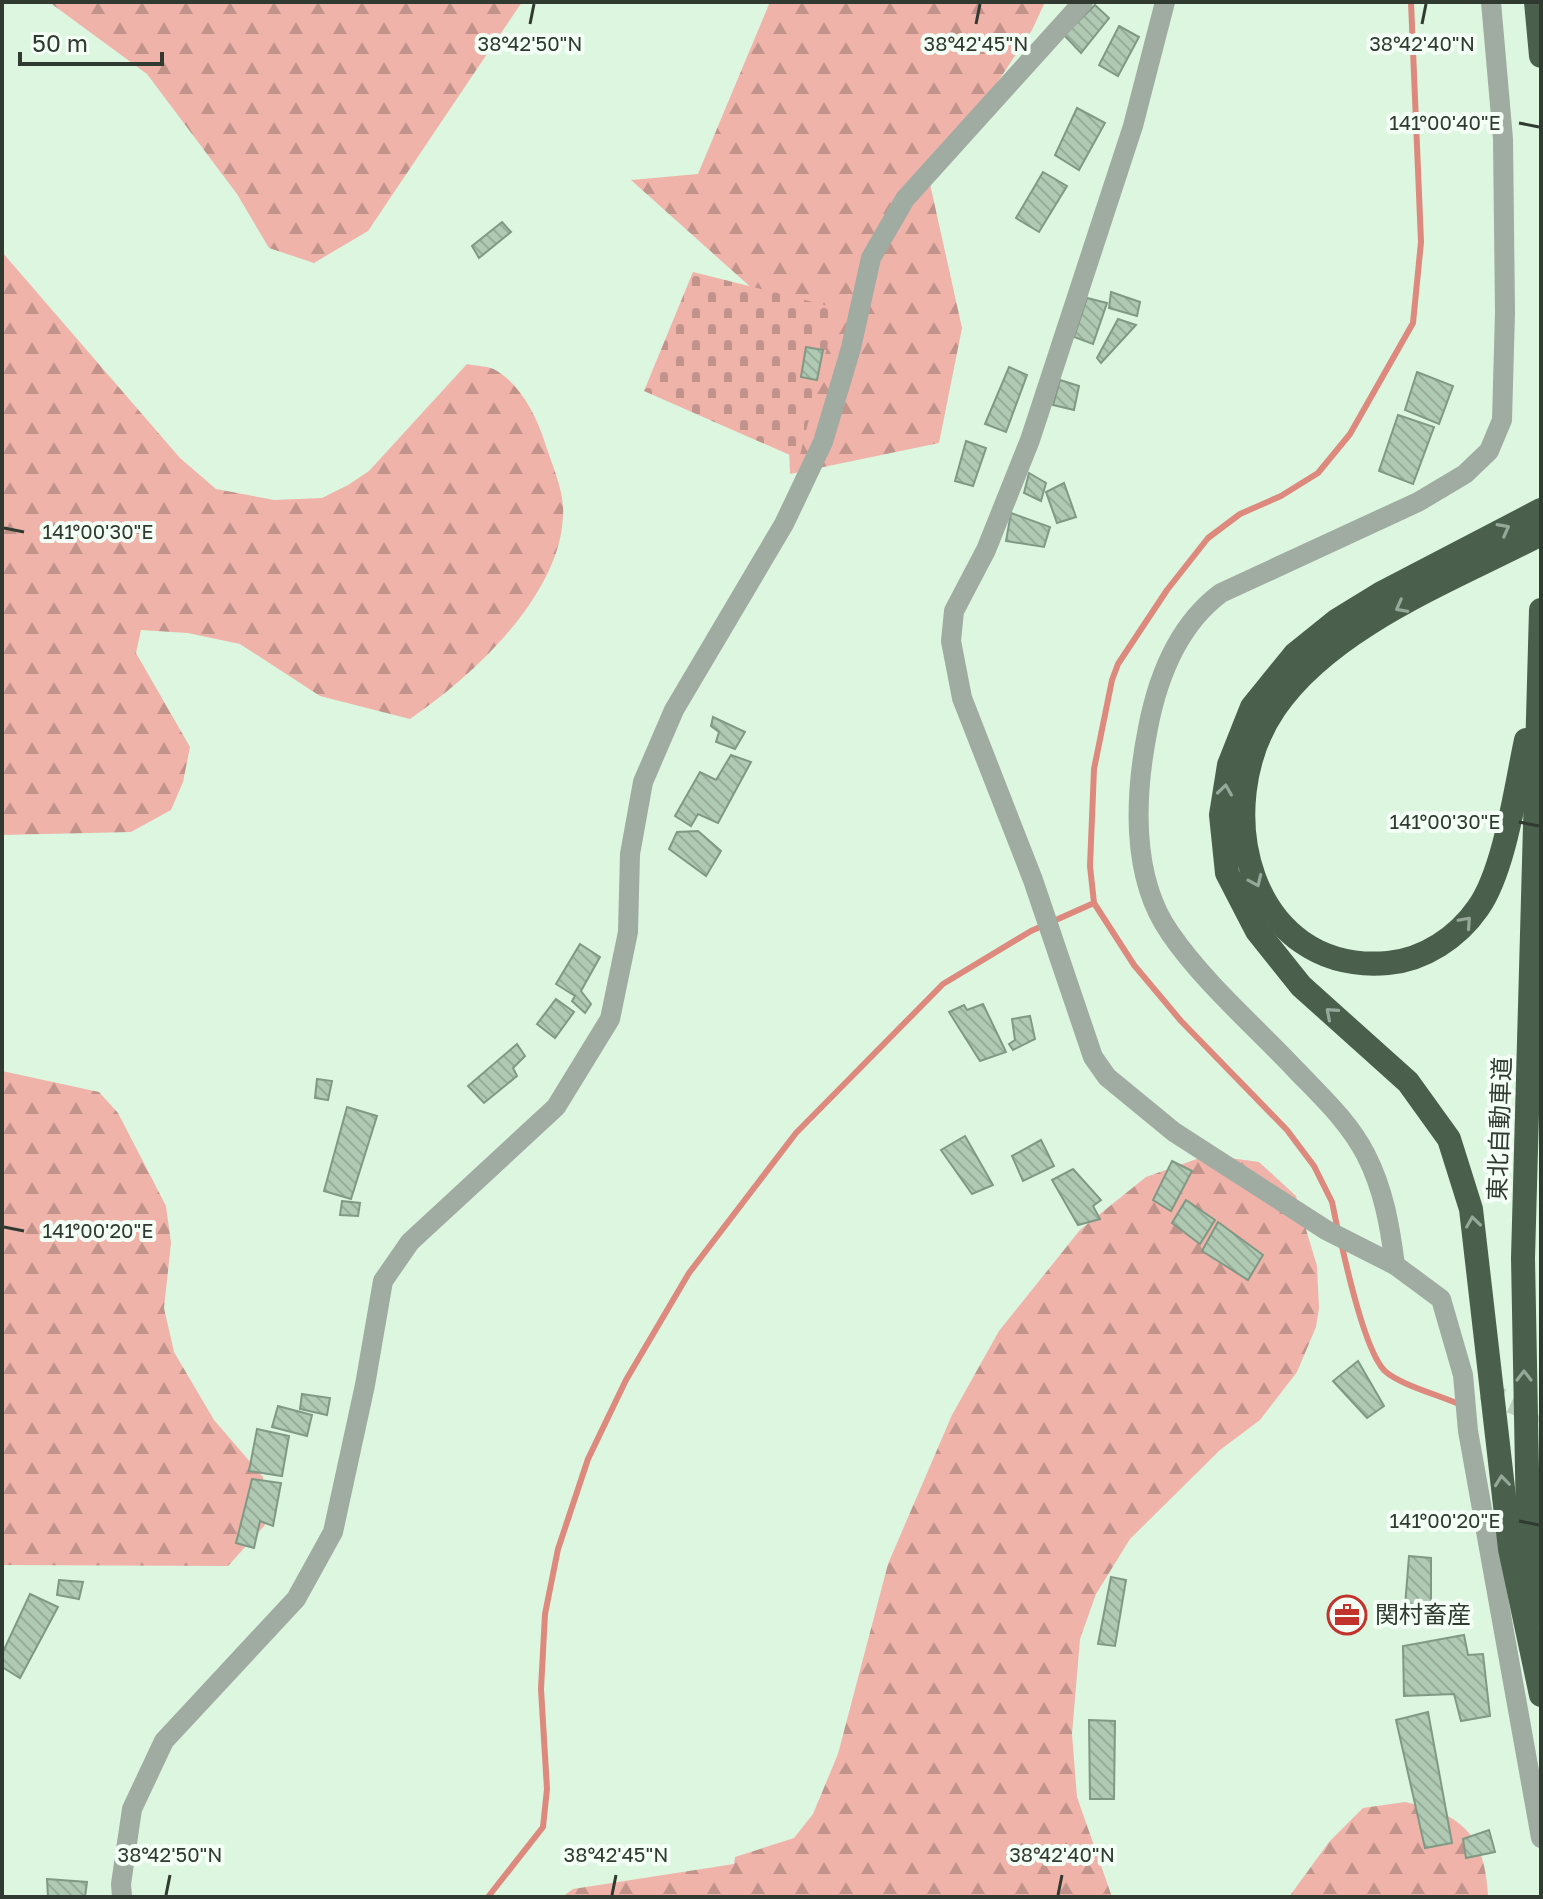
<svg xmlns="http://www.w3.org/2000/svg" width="1543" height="1899" font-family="'Golos Text','Noto Sans JP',sans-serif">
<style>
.forest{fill:url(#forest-firs)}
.cemetery{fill:url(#cemetery-stones)}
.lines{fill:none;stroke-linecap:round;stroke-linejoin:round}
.stream{stroke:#de897e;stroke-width:6}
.building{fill:url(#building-back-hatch);stroke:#819984;stroke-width:2}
.minor-tunnel{stroke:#bad0bd;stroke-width:20;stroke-dasharray:20 10;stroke-linecap:butt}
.minor{stroke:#a0aba2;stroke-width:20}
.highway{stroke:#4a604d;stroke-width:24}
.oneway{stroke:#96a899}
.ticks{fill:none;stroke:#303a31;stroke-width:3}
.labels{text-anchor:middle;stroke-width:8;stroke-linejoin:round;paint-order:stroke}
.street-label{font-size:24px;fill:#303a31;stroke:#f4fff6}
.poi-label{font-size:24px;fill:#303a31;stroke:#f4fff6;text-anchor:start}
.ticks-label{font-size:20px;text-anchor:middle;fill:#303a31;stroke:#f4fff6;stroke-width:8;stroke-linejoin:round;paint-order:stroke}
</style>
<defs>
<pattern id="forest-firs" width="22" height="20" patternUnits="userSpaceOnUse" patternTransform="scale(2)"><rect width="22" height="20" fill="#efb3aa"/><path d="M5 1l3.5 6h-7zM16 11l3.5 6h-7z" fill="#c2938b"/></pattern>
<pattern id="cemetery-stones" width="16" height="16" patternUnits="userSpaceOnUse" patternTransform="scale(2)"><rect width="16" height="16" fill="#efb3aa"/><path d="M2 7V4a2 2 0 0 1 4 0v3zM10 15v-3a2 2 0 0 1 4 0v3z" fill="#c2938b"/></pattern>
<pattern id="building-back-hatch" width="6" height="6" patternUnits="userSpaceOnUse" patternTransform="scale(2)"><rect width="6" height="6" fill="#afc9b3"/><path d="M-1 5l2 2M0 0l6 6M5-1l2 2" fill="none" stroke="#97ad9a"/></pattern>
</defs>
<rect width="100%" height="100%" fill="#dcf6e0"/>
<g class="forest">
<path d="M49,2H522L368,231L314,263L269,248L237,194L147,74Z"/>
<path d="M770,2H1045L1032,30L930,184L962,328L939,443L790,474L784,317L631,180L698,174Z"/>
<path d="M2,252L180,458L216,489L274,500L322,498L348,485L369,471L467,364C476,366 490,366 497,371C520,385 536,415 544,440C551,463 565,491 563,516C560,596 472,677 410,719L320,696L240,644L188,633L141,630L136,653L190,747L183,782L171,810L131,832L2,835Z"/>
<path d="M2,1071L99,1092L118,1113L166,1206L171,1243L164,1308L174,1352L214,1420L263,1477L265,1525L228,1566L2,1565Z"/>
<path d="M1208,1155L1259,1162L1296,1196L1317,1266L1319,1308L1316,1327L1297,1372L1260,1420L1220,1450L1130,1539L1096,1594L1080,1639L1072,1734L1077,1797L1112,1897H562L573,1889L734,1864L735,1857L794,1838L813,1814L838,1754L888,1564L952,1415L999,1331L1080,1230L1146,1177Z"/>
<path d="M1405,1802C1464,1814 1485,1837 1488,1897H1289L1329,1842L1363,1808Z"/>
</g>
<path class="cemetery" d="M693,272L837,308L799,459L644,391Z"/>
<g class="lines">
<g class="stream">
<path d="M1338,1231L1332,1202L1314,1166L1287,1130L1181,1021L1134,965L1094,903L1090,866L1094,769L1112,680L1118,664L1167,590L1208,538L1240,514L1281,496L1318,473L1350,434L1413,323L1421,242L1411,2"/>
<path d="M1341,1242C1347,1269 1366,1355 1386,1372C1401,1385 1442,1396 1461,1405"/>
<path d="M488,1897L543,1827L547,1789L541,1689L545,1614L558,1549L588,1459L626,1380L689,1273L796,1133L943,984L1031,931L1094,903"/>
</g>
</g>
<g class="building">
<path d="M1095,5L1109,18L1081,53L1064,35Z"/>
<path d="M1119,26L1139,37L1118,76L1099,65Z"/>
<path d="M1077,108L1105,123L1079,170L1055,155Z"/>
<path d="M1043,172L1067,186L1039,232L1016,218Z"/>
<path d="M502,222L511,232L479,258L472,246Z"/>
<path d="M1111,292L1140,302L1137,316L1109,308Z"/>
<path d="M1087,298L1107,303L1093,344L1074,337Z"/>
<path d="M1118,319L1136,325L1101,363L1097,358Z"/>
<path d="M806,347L823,350L817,380L801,377Z"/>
<path d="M1009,367L1027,375L1006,432L985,424Z"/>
<path d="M1417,372L1453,386L1439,424L1405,410Z"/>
<path d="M1060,380L1079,386L1074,410L1053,405Z"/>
<path d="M1398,415L1434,427L1413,484L1379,471Z"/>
<path d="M966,441L986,448L973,486L955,481Z"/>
<path d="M1029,473L1046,483L1041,501L1024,493Z"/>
<path d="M1064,483L1076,517L1057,523L1046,492Z"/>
<path d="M1011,513L1050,527L1044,547L1006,541Z"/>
<path d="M713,717L745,732L735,749L716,742L719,732L711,726Z"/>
<path d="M731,755L751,762L718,823L698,814L691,826L675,816L700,772L716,780Z"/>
<path d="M698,831L721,851L706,876L669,849L677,832Z"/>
<path d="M580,944L600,957L581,991L591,1004L585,1013L572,1001L575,996L556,984Z"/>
<path d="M556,999L574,1012L555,1038L537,1024Z"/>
<path d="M983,1004L1006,1052L980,1061L949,1012L964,1005L967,1010Z"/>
<path d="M1030,1016L1035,1039L1013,1050L1009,1044L1015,1040L1012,1019Z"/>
<path d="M517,1044L525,1056L513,1068L517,1076L484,1103L468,1086Z"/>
<path d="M317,1079L332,1081L328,1100L315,1098Z"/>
<path d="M347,1107L377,1116L351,1199L324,1191Z"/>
<path d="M965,1136L993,1185L972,1194L941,1150Z"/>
<path d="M1041,1140L1054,1166L1023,1181L1012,1156Z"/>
<path d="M1172,1161L1192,1171L1171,1211L1153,1200Z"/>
<path d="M1073,1169L1101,1200L1093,1206L1100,1219L1078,1225L1052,1180Z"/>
<path d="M1186,1200L1215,1220L1200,1244L1172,1223Z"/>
<path d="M342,1201L360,1203L358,1216L340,1215Z"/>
<path d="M1218,1222L1263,1255L1248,1280L1202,1251Z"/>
<path d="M1358,1361L1384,1406L1367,1418L1333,1381Z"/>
<path d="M302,1394L330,1398L327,1415L300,1409Z"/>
<path d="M278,1406L312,1415L307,1436L272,1427Z"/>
<path d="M257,1429L289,1436L282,1476L249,1471Z"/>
<path d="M252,1479L281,1483L273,1526L260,1521L254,1548L236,1543Z"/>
<path d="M1409,1556L1431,1558V1607L1405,1606Z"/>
<path d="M1111,1577L1126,1580L1115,1646L1098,1644Z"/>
<path d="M59,1580L83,1582L79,1599L57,1595Z"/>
<path d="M30,1594L58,1607L20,1678L2,1667V1654Z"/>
<path d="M1464,1635L1468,1655L1483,1654L1490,1716L1461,1721L1454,1694L1404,1696L1403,1646Z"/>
<path d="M1428,1712L1452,1843L1425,1848L1396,1720Z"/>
<path d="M1089,1720L1115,1721L1114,1799H1090Z"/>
<path d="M1489,1830L1495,1852L1466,1858L1463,1839Z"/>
<path d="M47,1879L87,1882L85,1897H48Z"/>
</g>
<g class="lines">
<path class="minor-tunnel" d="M1484,1390L1541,1417"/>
<g class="minor">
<path d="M1165,2L1133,126L1030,440L986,550L954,611L951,641L962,698L1033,880L1093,1057L1107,1077L1174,1132L1326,1230L1395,1265L1441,1299L1463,1375L1468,1431L1541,1838"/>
<path d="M1395,1265C1390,1227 1384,1190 1366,1155C1349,1122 1322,1097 1297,1071C1255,1026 1205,984 1170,933C1130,876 1135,793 1148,728C1158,676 1178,625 1221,593L1418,502L1465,474L1489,451L1502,420L1505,312L1503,139L1491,2"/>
<path d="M122,1897L121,1884L132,1809L164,1741L296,1599L333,1532L365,1385L383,1281L410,1242L556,1107L610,1019L628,932L630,854L643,782L674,710L784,524L823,442L851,348L871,258L905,199L1083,2"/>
</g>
<g class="highway">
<path d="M1536,2L1541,56"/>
<path d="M1541,510L1380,594L1336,621L1295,654L1252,707L1229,765L1221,815L1227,873L1257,931L1301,986L1408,1082L1449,1139L1471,1209L1510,1549L1541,1695"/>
<path d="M1526,740C1516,786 1505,870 1478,908C1458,937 1424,960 1388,963C1248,975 1208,806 1275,708C1332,625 1455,579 1541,534"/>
<path d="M1538,1615L1528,1521L1523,1258L1541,610"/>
</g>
</g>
<defs><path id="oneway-chevron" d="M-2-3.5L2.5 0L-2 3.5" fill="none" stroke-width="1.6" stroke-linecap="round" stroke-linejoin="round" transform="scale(2)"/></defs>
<g class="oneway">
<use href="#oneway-chevron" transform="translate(1504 529) rotate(-28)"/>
<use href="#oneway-chevron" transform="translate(1401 607) rotate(152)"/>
<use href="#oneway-chevron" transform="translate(1225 790) rotate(-82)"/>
<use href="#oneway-chevron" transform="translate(1256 881) rotate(66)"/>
<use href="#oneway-chevron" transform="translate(1466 922) rotate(-48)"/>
<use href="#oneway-chevron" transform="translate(1331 1013) rotate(-139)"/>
<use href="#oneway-chevron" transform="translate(1473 1222) rotate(-98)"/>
<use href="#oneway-chevron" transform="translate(1524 1376) rotate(-90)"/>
<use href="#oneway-chevron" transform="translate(1502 1481) rotate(-96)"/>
</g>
<path class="ticks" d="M530,24L534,4M976,24L980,4M1422,24L1426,4M1519,123L1539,127M4,528L24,532M1519,822L1539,826M4,1227L24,1231M1519,1521L1539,1525M166,1895L170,1875M612,1895L616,1875M1058,1895L1062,1875"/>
<defs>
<symbol id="office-ring" viewBox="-11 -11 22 22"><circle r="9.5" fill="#f4fff6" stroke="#c1332c" stroke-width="1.5"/><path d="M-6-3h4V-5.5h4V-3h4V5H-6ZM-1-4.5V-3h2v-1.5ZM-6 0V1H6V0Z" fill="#c1332c"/></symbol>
</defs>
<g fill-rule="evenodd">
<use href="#office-ring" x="1325" y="1593" width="44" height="44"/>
</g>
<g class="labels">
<g class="street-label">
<text transform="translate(1500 1129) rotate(-88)" y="8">東北自動車道</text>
</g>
<g class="poi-label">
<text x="1375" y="1623">関村畜産</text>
</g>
</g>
<g class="ticks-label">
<text x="530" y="51">38°42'50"N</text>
<text x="976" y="51">38°42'45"N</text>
<text x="1422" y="51">38°42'40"N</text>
<text x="1445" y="130">141°00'40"E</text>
<text x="98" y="539">141°00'30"E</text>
<text x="1445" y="829">141°00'30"E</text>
<text x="98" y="1238">141°00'20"E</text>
<text x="1445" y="1528">141°00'20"E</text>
<text x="170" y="1862">38°42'50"N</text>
<text x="616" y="1862">38°42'45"N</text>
<text x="1062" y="1862">38°42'40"N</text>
</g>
<rect width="1543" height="1899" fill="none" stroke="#303a31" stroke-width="8"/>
<path d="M20 52v12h142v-12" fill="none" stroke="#303a31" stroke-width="4"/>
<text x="32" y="52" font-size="24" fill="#303a31" stroke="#f4fff6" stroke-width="6" paint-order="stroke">50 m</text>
</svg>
